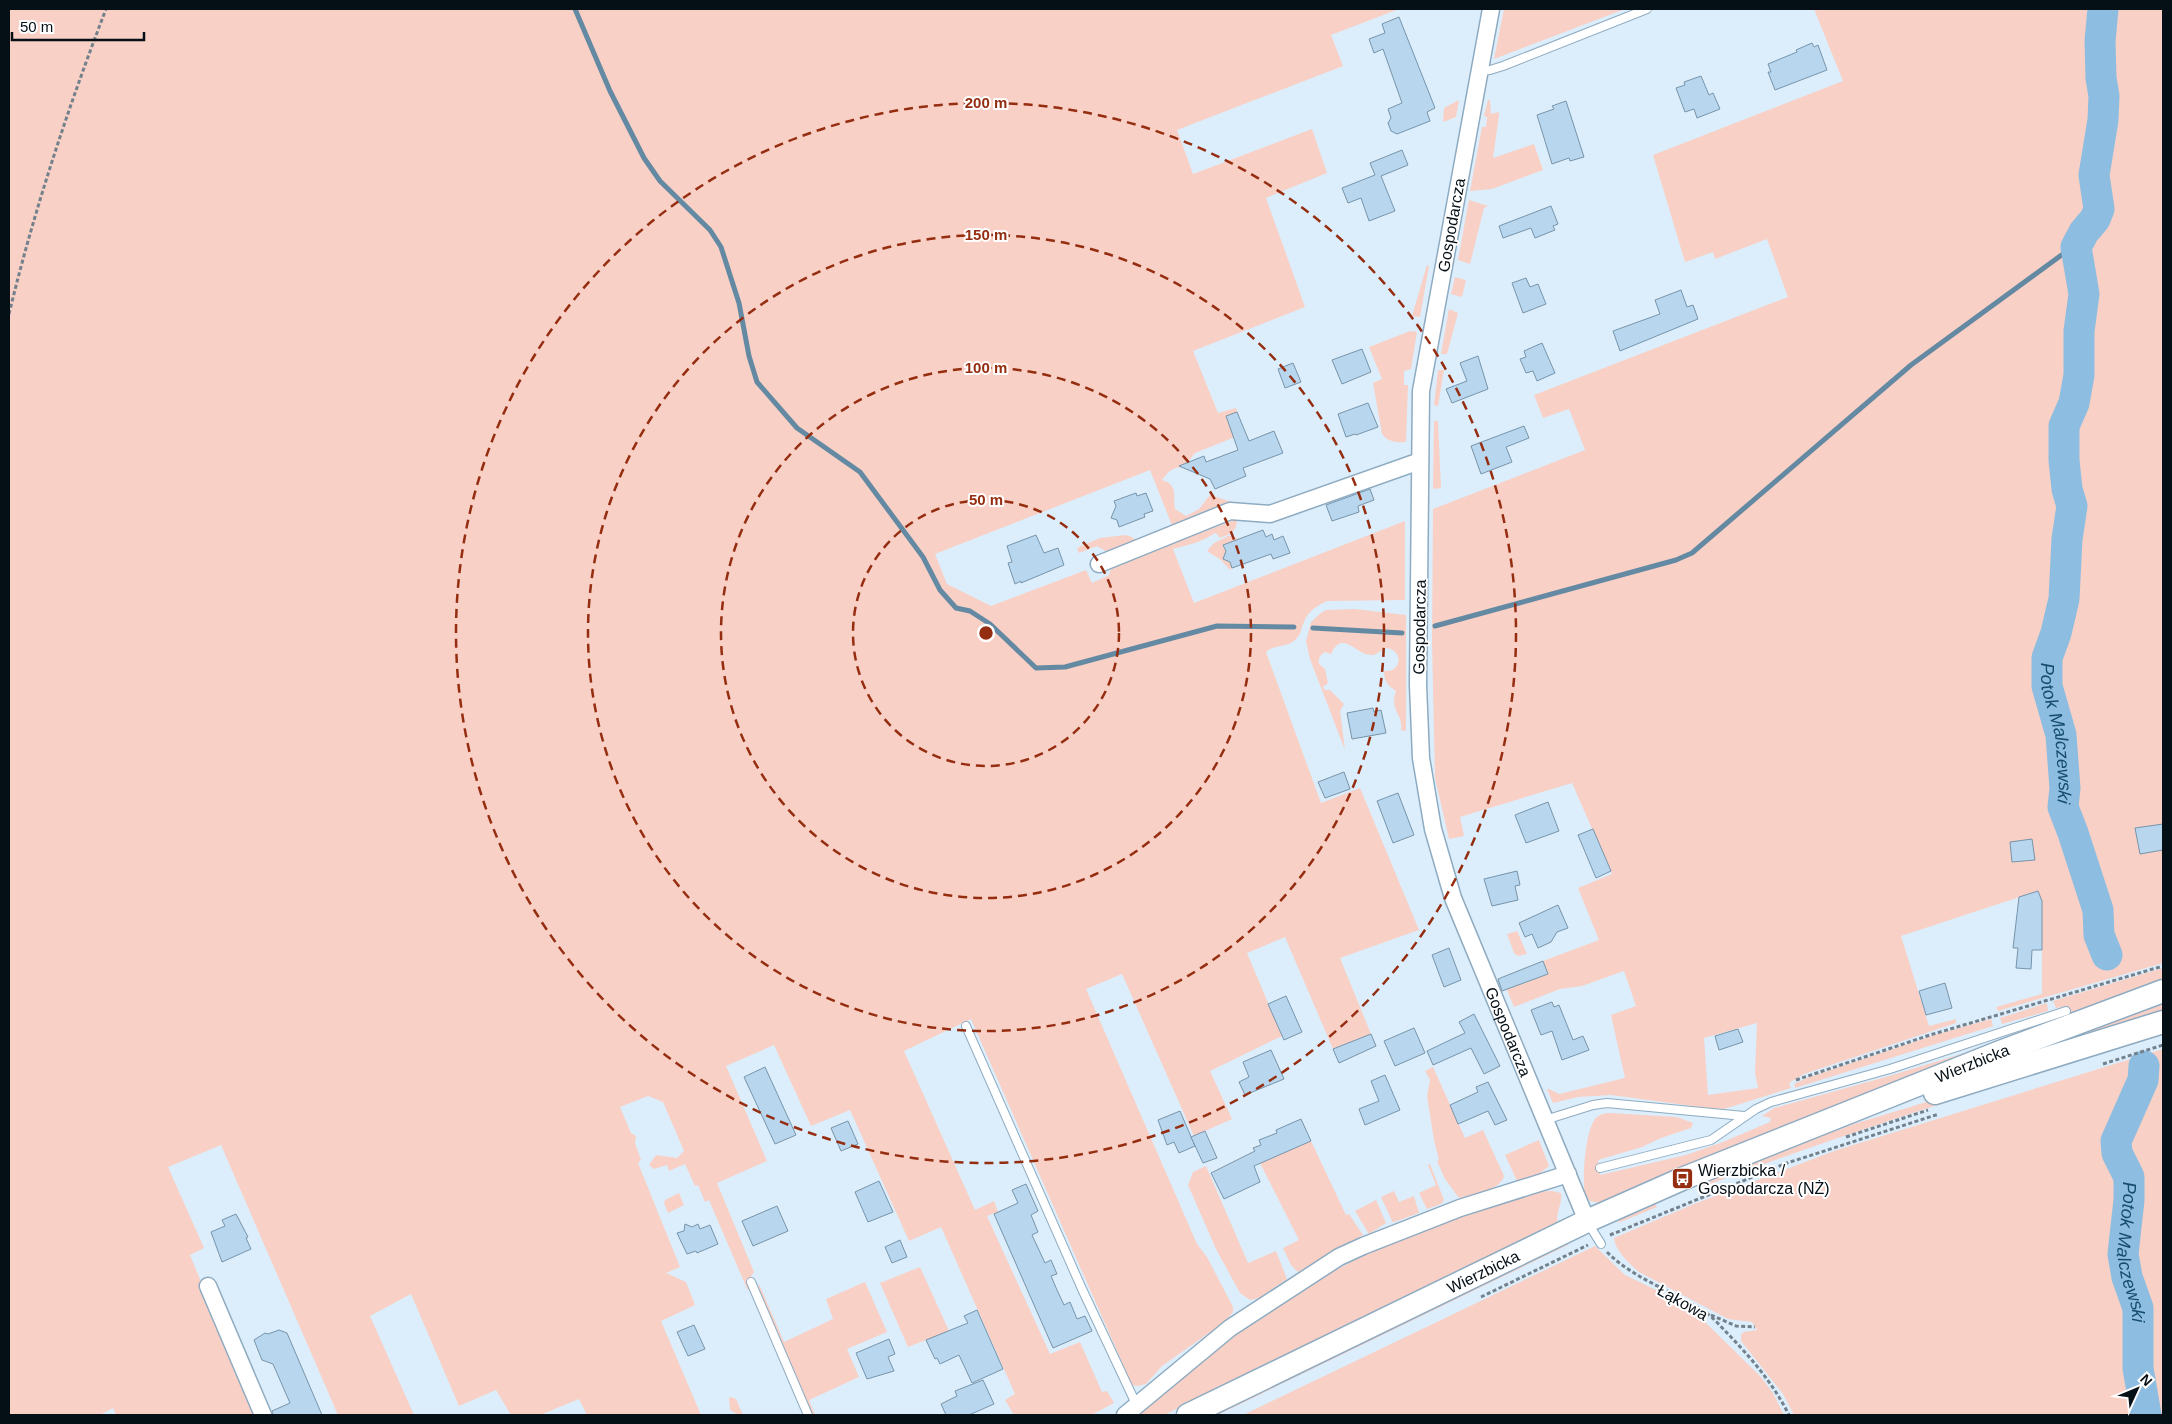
<svg xmlns="http://www.w3.org/2000/svg" width="2172" height="1424" font-family="Helvetica,sans-serif">
<style>
.green{fill:#f9d0c5;fill-rule:evenodd}
.lines{fill:none;stroke-linecap:round;stroke-linejoin:round}
.stream{stroke:#6489a3;stroke-width:5}
.river{stroke:#8dbde0;stroke-width:31}
.building{fill:#b8d6ed;stroke:#7794aa}
.lane-casing{stroke:#8eabc1;stroke-width:10}
.street-casing{stroke:#8eabc1;stroke-width:19}
.secondary-casing{stroke:#8eabc1;stroke-width:25}
.path{stroke:#73818c;stroke-width:3;stroke-dasharray:4 2.5;stroke-linecap:butt}
.lane{stroke:#fff;stroke-width:8}
.street{stroke:#fff;stroke-width:16}
.secondary{stroke:#fff;stroke-width:22}
.ring{fill:none;stroke:#952d11;stroke-width:2.5;stroke-dasharray:9 6}
.labels{text-anchor:middle;stroke-width:4;stroke-linejoin:round;paint-order:stroke}
.street-label{font-size:16px;fill:#050f16;stroke:#fff}
.poi-label{font-size:16px;fill:#050f16;stroke:#fff;text-anchor:start}
.water-label{font-size:18px;font-style:italic;fill:#154c6f;stroke:#fff}
.centre{fill:#952d11;stroke:#fff;stroke-width:2.5}
.ring-label{font-size:15px;text-anchor:middle;font-weight:bold;fill:#952d11;stroke:#fff;stroke-width:4;stroke-linejoin:round;paint-order:stroke}
</style>
<rect width="100%" height="100%" fill="#dceefc"/>
<g class="green">
<path d="M9,9H1399L1331,35L1343,66L1177,130L1193,174L1312,129L1327,173L1266,198L1305,307L1193,351L1218,413L1236,408L1245,433L1195,453L1184,467C1172,467 1168,472 1162,480C1178,485 1173,494 1175,509L1186,516L1199,509L1210,495L1232,502L1234,504L1173,528L1150,470L935,554L947,584L991,606L1086,570L1092,583L1109,575L1112,566L1237,519C1237,532 1230,534 1220,538L1217,534L1215,533C1202,542 1188,545 1173,549L1194,603L1405,521V600L1327,601C1318,605 1307,612 1304,622C1301,629 1301,635 1295,640C1286,648 1275,644 1266,652L1321,803L1360,788L1419,930L1340,958L1371,1034L1333,1049L1285,937L1247,953L1282,1036L1210,1071L1232,1119L1194,1136L1122,974L1086,989L1197,1244L1207,1257L1233,1307V1312L1226,1321L1162,1366L1146,1384L1138,1386L1132,1385L971,1019L904,1051L975,1210L994,1201L998,1212L987,1216L1050,1354L1080,1342L1102,1392L1107,1391L1114,1403L1091,1415H1014L1005,1400L1015,1394L941,1227L909,1241L850,1110L811,1126L774,1045L726,1066L767,1161L717,1183L754,1272L750,1278L748,1291L709,1200L705,1202L698,1185L695,1186L685,1164L669,1171L667,1165L654,1169L649,1165L656,1155L677,1158L684,1151L663,1102L648,1096L620,1107L631,1133L636,1136L635,1143L641,1160L638,1163L680,1267L666,1273L686,1282L695,1305L661,1321L701,1415H587L579,1399L540,1415H511L496,1390L459,1406L411,1294L370,1316L414,1415H338L221,1145L168,1167L204,1248L190,1255L256,1415H116L113,1408L100,1415H9Z"/>
<path d="M1504,9H1625L1494,59Z"/>
<path d="M1814,9H2163V963L1998,1011L1996,1007L2042,994V901L2038,891L1901,936L1929,1026L1956,1019V1023L1804,1074L1789,1083L1791,1088L1724,1109L1707,1108L1611,1095L1578,1097L1553,1103L1547,1089H1549L1559,1094L1625,1078L1611,1015L1636,1006L1624,971L1582,986L1560,989L1514,1007L1502,978L1522,984L1548,974L1543,961L1599,940L1578,888L1612,874L1572,783L1460,817L1464,836L1449,839L1435,778L1432,642L1433,509L1585,450L1569,409L1543,418L1534,395L1788,297L1767,239L1715,259L1713,252L1685,262L1653,155L1843,81ZM1757,1023L1755,1073L1758,1088L1708,1095L1704,1038Z"/>
<path d="M1459,100L1456,117L1443,122L1444,108Z"/>
<path d="M1488,100H1490L1491,114L1499,112V115L1493,158L1534,144L1543,170L1492,189L1470,191L1482,127H1486L1487,117L1484,116Z"/>
<path d="M1469,200L1488,206L1484,208L1470,264L1458,260Z"/>
<path d="M1427,265L1429,266L1420,317L1412,316Z"/>
<path d="M1455,277L1466,280L1462,297L1451,294Z"/>
<path d="M1449,309L1458,313L1447,354H1441Z"/>
<path d="M1410,331L1417,332L1411,369L1404,371V385H1408L1406,442C1397,443 1388,442 1382,434L1373,383L1382,379L1369,347Z"/>
<path d="M1438,370H1444L1438,406L1434,405Z"/>
<path d="M1434,421H1438L1441,488L1433,489Z"/>
<path d="M1125,535L1130,536L1137,541L1109,553L1097,546L1079,553L1077,548L1100,538Z"/>
<path d="M1228,536H1233L1239,539L1223,545L1226,551L1224,556L1225,560L1230,562L1232,568L1230,570L1221,560L1207,551L1214,543Z"/>
<path d="M1355,609L1406,615V731L1401,730C1404,715 1389,711 1396,691C1388,686 1384,681 1384,671C1402,673 1404,650 1386,648C1381,650 1377,655 1372,655C1356,656 1343,628 1331,654L1325,652C1320,655 1318,658 1319,664L1325,669L1328,683L1323,687L1325,690H1330L1344,704L1340,711L1345,750L1310,659L1306,641L1311,622L1321,613L1326,610Z"/>
<path d="M1517,931L1527,954L1518,956L1514,953L1507,934Z"/>
<path d="M2163,968V983L2070,1015L2067,1006L2056,1008L2053,1001Z"/>
<path d="M2047,1003L2048,1011L2002,1024L2000,1018Z"/>
<path d="M2163,1004V1010L2036,1053L2037,1049Z"/>
<path d="M1991,1019L1993,1026L1795,1088L1794,1084L1807,1078L1938,1034Z"/>
<path d="M2163,1030V1035C2008,1082 1854,1129 1702,1187L1700,1182L1854,1124Z"/>
<path d="M2007,1040L1600,1203L1590,1201L1585,1195C1582,1180 1585,1129 1596,1118C1600,1114 1605,1113 1610,1113L1677,1117L1693,1123L1691,1128L1661,1138L1642,1147L1598,1160L1600,1175L1686,1155L1723,1142L1770,1122L1771,1118L1762,1116L1774,1108L1889,1076Z"/>
<path d="M2163,1049V1415H1794L1783,1394L1741,1341V1335L1743,1332L1757,1330L1752,1322L1728,1319L1639,1272C1630,1264 1615,1251 1614,1238L1694,1204L1834,1151Z"/>
<path d="M1433,1067L1465,1138L1483,1130L1504,1176C1500,1191 1472,1194 1459,1198L1445,1179L1437,1161L1439,1160L1434,1140L1427,1096L1430,1080L1425,1071Z"/>
<path d="M1539,1140L1549,1166L1539,1174L1517,1181L1505,1155Z"/>
<path d="M1311,1141L1346,1215L1349,1214L1363,1235L1298,1272L1291,1265L1283,1248L1299,1240L1260,1163Z"/>
<path d="M1430,1164L1444,1200L1441,1204L1427,1209L1419,1193L1436,1185L1428,1165Z"/>
<path d="M1206,1166L1248,1263L1276,1251L1287,1279L1259,1298L1250,1300L1240,1293L1216,1249L1188,1185L1193,1172Z"/>
<path d="M1394,1191L1399,1202L1414,1196L1419,1213L1394,1222L1392,1221L1381,1197Z"/>
<path d="M1552,1191L1561,1193C1563,1203 1555,1213 1558,1224L1164,1415H1139C1203,1356 1275,1300 1353,1261C1389,1243 1427,1229 1465,1215C1492,1205 1524,1191 1552,1191Z"/>
<path d="M679,1193L684,1205L668,1213L664,1203L665,1200Z"/>
<path d="M1376,1200L1386,1223L1369,1234L1355,1211Z"/>
<path d="M1654,1201L1657,1207L1618,1223L1622,1217Z"/>
<path d="M1566,1241L1568,1245L1228,1410L1217,1415H1206Z"/>
<path d="M1595,1246L1625,1275L1683,1303L1702,1319L1761,1377L1773,1393L1784,1415H1243Z"/>
<path d="M920,1267L949,1331L908,1347L880,1283Z"/>
<path d="M865,1282L887,1332L847,1349L859,1377L809,1400L815,1415H811L758,1292L759,1284L784,1342L833,1319L826,1299Z"/>
<path d="M731,1397L736,1399L743,1415H738L730,1410L729,1398Z"/>
</g>
<g class="lines">
<g class="stream">
<path d="M575,9L610,91L644,158L660,181L710,230L721,247L739,303L749,356L757,382L797,428L860,472L923,557L940,590L956,608L970,611L990,624L1036,668L1065,667L1217,626L1294,627"/>
<path d="M1435,626L1676,560L1692,553L1911,365L2067,251L2076,247"/>
<path d="M1313,628L1402,633"/>
</g>
<g class="river">
<path id="s1" d="M2103,9L2100,41L2101,78L2104,96L2103,120L2094,175L2099,209L2095,219L2084,232L2076,247L2084,294L2079,331V375L2074,403L2064,426V460L2067,489L2072,506L2067,539L2064,599L2056,633L2047,658V686L2061,735L2065,788L2063,807L2073,833L2098,910L2099,935L2107,955"/>
<path id="s2" d="M2144,1066L2143,1080L2116,1141L2117,1153L2129,1177V1200L2123,1254L2127,1277L2138,1308V1368L2146,1415"/>
</g>
</g>
<g class="building">
<path d="M1399,17L1435,108L1427,112L1430,121L1397,134L1391,131L1388,123L1391,118L1388,109L1402,103L1383,49L1374,53L1369,39L1385,33L1382,24Z"/>
<path d="M1812,43L1814,47L1818,45L1827,70L1775,90L1768,72H1771L1768,64L1797,52L1796,50Z"/>
<path d="M1701,76L1709,95L1713,93L1720,109L1697,118L1694,109L1685,112L1676,88L1685,85L1684,82Z"/>
<path d="M1566,101L1584,157L1570,161L1569,158L1552,164L1537,115L1554,109L1552,106Z"/>
<path d="M1402,150L1408,165L1381,176L1395,211L1369,221L1361,198L1348,203L1342,188L1375,175L1370,163Z"/>
<path d="M1551,206L1558,224L1553,226L1555,230L1535,238L1531,228L1503,238L1499,226Z"/>
<path d="M1526,278L1530,287L1538,284L1546,304L1523,313L1512,283Z"/>
<path d="M1681,290L1687,307L1693,305L1698,319L1620,351L1613,331L1660,314L1655,300Z"/>
<path d="M1542,343L1555,373L1537,381L1533,371L1526,373L1520,359L1526,357L1524,351Z"/>
<path d="M1362,349L1371,372L1342,384L1332,360Z"/>
<path d="M1478,356L1488,389L1452,403L1446,389L1467,381L1460,363Z"/>
<path d="M1293,363L1301,382L1285,388L1278,369Z"/>
<path d="M1368,403L1378,427L1356,435L1355,434L1346,437L1338,414Z"/>
<path d="M1237,412L1249,441L1274,431L1283,453L1243,468L1246,476L1215,489L1210,479L1179,466L1204,456L1206,462L1238,450L1226,416Z"/>
<path d="M1524,426L1529,438L1506,447L1512,462L1481,474L1471,446Z"/>
<path d="M1370,489L1374,500L1358,506L1359,512L1332,521L1326,505Z"/>
<path d="M1136,493L1137,496L1146,493L1153,511L1144,514L1145,517L1119,527L1117,520L1111,518L1116,506L1114,501Z"/>
<path d="M1263,530L1266,537L1272,534L1274,540L1283,536L1290,553L1273,559L1271,554L1232,568L1230,562L1223,559L1226,551L1223,545Z"/>
<path d="M1036,535L1044,553L1058,548L1064,565L1021,583V581L1015,584L1008,563L1012,562L1007,546Z"/>
<path d="M1373,708L1374,712L1381,710L1386,733L1352,739L1347,713Z"/>
<path d="M1344,772L1350,789L1325,798L1318,782Z"/>
<path d="M1398,793L1414,835L1393,843L1377,801Z"/>
<path d="M1548,802L1559,831L1526,843L1515,815Z"/>
<path d="M2163,824V850L2140,854L2135,828Z"/>
<path d="M1593,829L1611,871L1596,878L1578,835Z"/>
<path d="M2032,839L2035,860L2012,862L2010,842Z"/>
<path d="M1517,871L1520,885L1515,886L1518,900L1492,906L1484,879Z"/>
<path d="M2038,891L2042,901V950H2032L2031,969L2016,968L2018,948H2013L2019,897Z"/>
<path d="M1558,905L1568,928L1557,932L1551,942L1538,948L1532,934L1525,937L1519,923Z"/>
<path d="M1449,948L1461,980L1444,987L1432,955Z"/>
<path d="M1543,961L1548,974L1502,991L1498,979Z"/>
<path d="M1945,983L1952,1008L1926,1015L1919,991Z"/>
<path d="M1286,996L1302,1032L1284,1040L1268,1004Z"/>
<path d="M1552,1002L1554,1007L1559,1005L1573,1040L1583,1036L1589,1050L1562,1060L1552,1031L1541,1035L1531,1010Z"/>
<path d="M1474,1014L1500,1066L1484,1074L1471,1048L1433,1065L1427,1051L1465,1033L1459,1022Z"/>
<path d="M1414,1028L1425,1053L1395,1066L1384,1041Z"/>
<path d="M1738,1029L1743,1042L1719,1050L1715,1036Z"/>
<path d="M1371,1034L1376,1046L1339,1063L1333,1049Z"/>
<path d="M1271,1050L1284,1079L1245,1095L1239,1082L1249,1077L1243,1062Z"/>
<path d="M765,1067L796,1135L775,1144L744,1077Z"/>
<path d="M1385,1075L1400,1110L1365,1125L1359,1109L1379,1101L1371,1081Z"/>
<path d="M1488,1082L1507,1120L1495,1125L1488,1111L1458,1124L1450,1105L1478,1092L1476,1087Z"/>
<path d="M1180,1111L1195,1146L1179,1153L1174,1142L1167,1145L1158,1120Z"/>
<path d="M1301,1119L1311,1141L1254,1166L1260,1182L1224,1199L1211,1173L1255,1151L1253,1148L1261,1145L1259,1140L1277,1133L1276,1130Z"/>
<path d="M848,1121L858,1144L841,1151L831,1128Z"/>
<path d="M1205,1131L1217,1158L1203,1163L1191,1137Z"/>
<path d="M879,1181L893,1212L868,1222L855,1192Z"/>
<path d="M1026,1184L1038,1211L1031,1215L1038,1232L1032,1235L1045,1263L1051,1260L1057,1274L1051,1276L1057,1290L1064,1305L1070,1302L1077,1319L1085,1316L1092,1331L1053,1348L994,1214L1018,1203L1012,1190Z"/>
<path d="M777,1206L788,1231L753,1246L742,1221Z"/>
<path d="M236,1214L248,1237L246,1238L251,1249L222,1262L211,1232L225,1226L222,1220Z"/>
<path d="M685,1224L692,1227L698,1224L700,1229L710,1225L718,1244L697,1253L696,1251L687,1254L677,1233L684,1231Z"/>
<path d="M900,1240L907,1257L892,1263L885,1247Z"/>
<path d="M977,1310L1003,1369L972,1383L959,1355L940,1364L937,1358L935,1359L926,1340L968,1323L964,1316Z"/>
<path d="M694,1325L705,1349L688,1356L677,1332Z"/>
<path d="M279,1330L287,1333L322,1415H273L272,1411L290,1403L273,1364L262,1360L254,1340L265,1333L268,1334Z"/>
<path d="M889,1339L895,1354L888,1357L894,1371L867,1379L856,1353Z"/>
<path d="M983,1380L994,1404L969,1415H946L941,1404L957,1396L955,1391Z"/>
</g>
<g class="lines">
<defs>
<g id="lane">
<path d="M1478,71L1490,70L1503,66L1647,9"/>
<path d="M966,1026L1082,1289L1137,1406"/>
<path d="M1545,1120L1593,1105L1607,1103L1744,1116"/>
<path d="M1600,1168L1711,1140L1756,1109L1771,1102L1890,1069L2066,1011"/>
<path d="M1588,1223L1601,1244"/>
<path d="M751,1282L808,1415"/>
</g>
<g id="street">
<path id="s3" d="M1491,9L1421,391L1418,685L1421,758L1433,829L1453,898L1587,1221"/>
<path d="M1099,564L1230,511L1270,514L1420,461"/>
<path d="M208,1286L263,1415"/>
<path d="M1125,1415L1230,1328L1339,1257L1363,1246L1460,1208L1568,1174"/>
</g>
<g id="secondary">
<path d="M1935,1093L2163,1022"/>
<path id="s4" d="M1188,1415L1587,1221L1682,1179L2000,1052L2163,991"/>
</g>
</defs>
<use href="#lane" class="lane-casing"/>
<use href="#street" class="street-casing"/>
<use href="#secondary" class="secondary-casing"/>
<g class="path">
<path d="M9,314C34,210 68,108 106,9"/>
<path d="M2103,1064L2163,1045"/>
<path d="M1796,1080L1930,1035L2163,966"/>
<path d="M1846,1137L1928,1110"/>
<path d="M1610,1235L1787,1163L1939,1114"/>
<path d="M1607,1252C1635,1280 1672,1290 1705,1312C1714,1318 1722,1328 1730,1336C1753,1360 1774,1385 1789,1415"/>
<path d="M1481,1297L1588,1245"/>
<path d="M1711,1315L1736,1326L1755,1327"/>
</g>
<use href="#lane" class="lane"/>
<use href="#street" class="street"/>
<use href="#secondary" class="secondary"/>
</g>
<g class="ring">
<circle cx="986" cy="633" r="133"/>
<circle cx="986" cy="633" r="265"/>
<circle cx="986" cy="633" r="398"/>
<circle cx="986" cy="633" r="530"/>
</g>
<defs>
<symbol id="bus-square" viewBox="-11 -11 22 22"><rect x="-9" y="-9" width="18" height="18" rx="4" fill="#952d11" stroke="#fff"/><path d="M-5-6H5V4H4V6H2V4H-2V6H-4V4H-5ZM-3.5-4V0h7V-4ZM-3.5 1.2v1.5H-2V1.2ZM2 1.2v1.5H3.5V1.2Z" fill="#fff"/></symbol>
</defs>
<g fill-rule="evenodd">
<use href="#bus-square" x="1670" y="1166" width="25" height="25"/>
</g>
<g class="labels">
<g class="street-label">
<text transform="translate(1451 225) rotate(-80)" y="6">Gospodarcza</text>
<text transform="translate(1419 627) rotate(-89)" y="6">Gospodarcza</text>
<text dy="6" stroke="none"><textPath href="#s3" startOffset="1044">Gospodarcza</textPath></text>
<text dy="6" stroke="none"><textPath href="#s4" startOffset="860">Wierzbicka</textPath></text>
<text dy="6" stroke="none"><textPath href="#s4" startOffset="328">Wierzbicka</textPath></text>
<text transform="translate(1683 1302) rotate(30)" y="6">Łąkowa</text>
</g>
<g class="poi-label">
<text x="1698" y="1176">Wierzbicka /<tspan x="1698" dy="18">Gospodarcza (NŻ)</tspan></text>
</g>
<g class="water-label">
<text dy="6" stroke="none"><textPath href="#s1" startOffset="741">Potok Malczewski</textPath></text>
<text dy="6" stroke="none"><textPath href="#s2" startOffset="196">Potok Malczewski</textPath></text>
</g>
</g>
<circle cx="986" cy="633" r="8" class="centre"/>
<g class="ring-label">
<text x="986" y="108">200 m</text>
<text x="986" y="240">150 m</text>
<text x="986" y="373">100 m</text>
<text x="986" y="505">50 m</text>
</g>
<rect width="2172" height="1424" fill="none" stroke="#050f16" stroke-width="20"/>
<g transform="translate(2137 1389) rotate(46)" stroke="#ffffff" stroke-width="4" paint-order="stroke">
<path d="M0-4L9 19L0 12L-9 19Z" fill="#050f16"/>
<text y="-8" font-size="14" font-weight="bold" text-anchor="middle" fill="#050f16">N</text>
</g>
<path d="M12 32v8h132v-8" fill="none" stroke="#050f16" stroke-width="2.5"/>
<text x="20" y="32" font-size="15" fill="#050f16" stroke="#ffffff" stroke-width="4" paint-order="stroke">50 m</text>
</svg>
